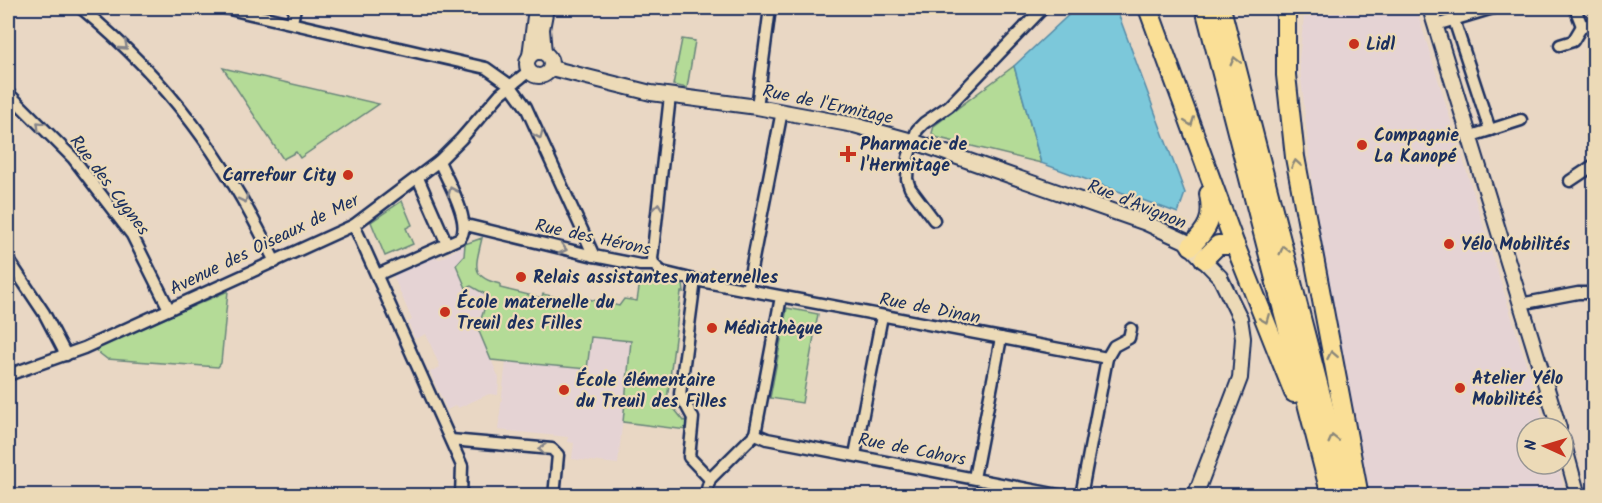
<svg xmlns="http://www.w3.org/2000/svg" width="1602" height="503" font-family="Kalam,sans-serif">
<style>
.built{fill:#e5d3d4}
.green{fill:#b4db97;stroke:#68857a;stroke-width:1.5}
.water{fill:#7bc8da;stroke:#558ba8;stroke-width:1.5}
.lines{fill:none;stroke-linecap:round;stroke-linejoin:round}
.minor-casing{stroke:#1b2f5e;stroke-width:15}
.tertiary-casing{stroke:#1b2f5e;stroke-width:18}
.trunk-casing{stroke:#1b2f5e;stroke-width:22}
.minor{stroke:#ecdab7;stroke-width:10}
.tertiary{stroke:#ecdab7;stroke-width:14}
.trunk{stroke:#fadf96;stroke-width:18}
.oneway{stroke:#84848a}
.oneway2{stroke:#8a877a}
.poi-dot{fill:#c8321e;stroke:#ecdab7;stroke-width:2}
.labels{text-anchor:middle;stroke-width:4.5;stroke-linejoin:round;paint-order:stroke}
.poi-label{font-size:18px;font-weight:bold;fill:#1b2f5e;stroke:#ecdab7;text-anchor:start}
.street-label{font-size:18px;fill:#1b2f5e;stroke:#ecdab7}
</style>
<rect width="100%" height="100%" fill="#e9d7c4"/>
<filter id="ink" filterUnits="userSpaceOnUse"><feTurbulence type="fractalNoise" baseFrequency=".0167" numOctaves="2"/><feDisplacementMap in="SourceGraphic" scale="12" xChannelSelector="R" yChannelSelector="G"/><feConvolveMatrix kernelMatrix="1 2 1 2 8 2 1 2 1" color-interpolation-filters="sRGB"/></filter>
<g filter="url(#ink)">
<g class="built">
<path d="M1305,8H1416L1546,428H1527V464H1557L1563,485L1554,495H1367L1313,190L1299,59Z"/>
<path d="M465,244L462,260L471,286L482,291L486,298L478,329L499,378L498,395L489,394L458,408L457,405L447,410L430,372L440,367L426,334L415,339L408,322L412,320L392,273L432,256L440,259Z"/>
<path d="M591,337L631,341L618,464L572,459L574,443L568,442V437L498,430L506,361L587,369Z"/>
</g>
<g class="green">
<path d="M682,39L695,41L687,88L673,85Z"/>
<path d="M1014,66L1041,163L935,137L932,133L934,126Z"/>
<path d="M223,68L379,104L300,158L296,152L283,159Z"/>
<path d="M402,201L412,225L406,228L413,244L385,256L371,222Z"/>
<path d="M482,238C476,265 469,277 500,284V288L541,298L543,294L569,300L571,295L619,306L624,299L637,301L641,275L683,284L684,292H681L667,400L684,421L689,418L687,430L623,422L631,341L591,337L587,369L491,360L478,329L486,303L485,294L471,286L466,288L456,265L464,256L465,244Z"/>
<path d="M228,291L221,363L218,367L107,359L94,349Z"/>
<path d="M787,308L818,314L802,403L770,398Z"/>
</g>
<path class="water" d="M1076,8H1116L1185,193L1178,213L1041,163L1014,66Z"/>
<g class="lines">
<defs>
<g id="minor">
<path d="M81,8C170,82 225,158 275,262"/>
<path d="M225,8L486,68L510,85L526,107L594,256"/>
<path d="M685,8H695"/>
<path d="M1575,8L1582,26L1594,24"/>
<path d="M1454,20L1490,130L1468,137"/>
<path d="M292,22L295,8"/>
<path d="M1436,25L1493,8"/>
<path d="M1560,45L1573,41L1582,26"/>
<path d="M8,93L73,158L132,235L169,309"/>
<path d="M757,107L770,8"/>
<path d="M1490,130L1521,120"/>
<path d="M418,178L447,244"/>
<path d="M1570,181L1594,165"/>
<path d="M934,220L910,188L907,179L908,158L917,130L924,123L949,106L1043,8"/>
<path d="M354,225L462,466L461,496"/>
<path d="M466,225L594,256L640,265H654L662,272L695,280L1107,358"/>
<path d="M8,259L44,313L66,355"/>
<path d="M654,265L652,259L670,96"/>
<path d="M377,275L460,238C473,223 446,178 439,161"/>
<path d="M695,280L680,394L693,418L689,457L710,479"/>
<path d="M747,290L782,111"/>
<path d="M1520,304L1578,293H1594"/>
<path d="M8,375L84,348L354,225L439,161L461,139L500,94L529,71"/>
<path d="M755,434L767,439L1064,496"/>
<path d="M451,440L552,449L558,455L554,496"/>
<path d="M855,455L882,316"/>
<path d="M974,478L1001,338"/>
<path d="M705,496L710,479L755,434L781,297"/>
<path d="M1081,496L1107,358L1114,346L1129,338L1131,329"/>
</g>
<g id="tertiary">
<path d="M1430,8L1559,428"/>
<circle cx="539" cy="64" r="12"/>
<path d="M544,53L542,29L546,8"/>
<path d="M530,56L536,8"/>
<path d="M551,68L651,93L757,107L854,125L912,141L1146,223L1185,241L1220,277L1240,318L1243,338L1240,378L1195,496"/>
<path d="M1563,441L1578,496"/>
</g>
<g id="trunk">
<path d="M1148,8L1235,245L1294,393"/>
<path d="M1205,8L1331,496"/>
<path d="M1221,8L1347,496"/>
<path d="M1286,8V75L1295,157L1358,491"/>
<path d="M1191,246C1208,229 1214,219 1209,194"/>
<path d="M1204,259L1218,245H1235"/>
</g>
</defs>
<use href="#minor" class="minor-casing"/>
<use href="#tertiary" class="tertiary-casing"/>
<use href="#trunk" class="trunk-casing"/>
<use href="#minor" class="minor"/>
<use href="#tertiary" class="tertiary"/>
<use href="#trunk" class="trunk"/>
</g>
<defs><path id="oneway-chevron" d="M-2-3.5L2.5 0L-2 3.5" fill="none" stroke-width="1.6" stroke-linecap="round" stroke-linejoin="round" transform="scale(1.5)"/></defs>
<g class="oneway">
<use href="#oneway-chevron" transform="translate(124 46) rotate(42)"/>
<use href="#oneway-chevron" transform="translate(40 125) rotate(-135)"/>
<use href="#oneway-chevron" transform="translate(539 135) rotate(66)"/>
<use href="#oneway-chevron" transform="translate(452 191) rotate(-114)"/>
<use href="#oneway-chevron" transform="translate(244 199) rotate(63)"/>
<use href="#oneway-chevron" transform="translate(658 207) rotate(-84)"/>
<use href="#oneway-chevron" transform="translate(563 249) rotate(14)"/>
<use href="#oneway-chevron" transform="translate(542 449) rotate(-174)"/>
</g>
<g class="oneway2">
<use href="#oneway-chevron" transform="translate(1235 61) rotate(-104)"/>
<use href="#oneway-chevron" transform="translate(1190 122) rotate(70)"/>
<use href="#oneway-chevron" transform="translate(1296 164) rotate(-100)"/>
<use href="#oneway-chevron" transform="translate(1284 250) rotate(-104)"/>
<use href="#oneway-chevron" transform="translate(1265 319) rotate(68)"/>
<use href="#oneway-chevron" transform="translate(1332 355) rotate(-101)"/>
<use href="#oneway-chevron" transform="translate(1333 439) rotate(-104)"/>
</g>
</g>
<g class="poi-dot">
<circle cx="1354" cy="44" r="6"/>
<circle cx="1362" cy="145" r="6"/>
<path d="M845 145h6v6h6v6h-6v6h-6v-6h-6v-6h6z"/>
<circle cx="348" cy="175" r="6"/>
<circle cx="1449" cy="244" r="6"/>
<circle cx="521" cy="277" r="6"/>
<circle cx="445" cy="312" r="6"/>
<circle cx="712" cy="328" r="6"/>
<circle cx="1460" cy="388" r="6"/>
<circle cx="564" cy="390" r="6"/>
</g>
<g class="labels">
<g class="poi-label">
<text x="1366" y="50">Lidl</text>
<text x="1374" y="141">Compagnie<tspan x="1374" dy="21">La Kanopé</tspan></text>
<text x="860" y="150">Pharmacie de<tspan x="860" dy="21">l'Hermitage</tspan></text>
<text x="336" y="181" text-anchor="end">Carrefour City</text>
<text x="1461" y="250">Yélo Mobilités</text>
<text x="533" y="283">Relais assistantes maternelles</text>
<text x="457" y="308">École maternelle du<tspan x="457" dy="21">Treuil des Filles</tspan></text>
<text x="724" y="334">Médiathèque</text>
<text x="1472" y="384">Atelier Yélo<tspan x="1472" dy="21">Mobilités</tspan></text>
<text x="576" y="386">École élémentaire<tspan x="576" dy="21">du Treuil des Filles</tspan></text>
</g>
<g class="street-label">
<text transform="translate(828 104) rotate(12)" y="6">Rue de l'Ermitage</text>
<text transform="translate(110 185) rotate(53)" y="6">Rue des Cygnes</text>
<text transform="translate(1137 204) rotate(22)" y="6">Rue d'Avignon</text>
<text transform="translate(593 237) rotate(12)" y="6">Rue des Hérons</text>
<text transform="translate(264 244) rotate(-26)" y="6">Avenue des Oiseaux de Mer</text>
<text transform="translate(930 308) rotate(11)" y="6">Rue de Dinan</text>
<text transform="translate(912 449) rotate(11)" y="6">Rue de Cahors</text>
</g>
</g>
<rect width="1602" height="503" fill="none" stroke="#ecdab7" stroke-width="30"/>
<rect x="15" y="15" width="1572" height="473" fill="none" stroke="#1b2f5e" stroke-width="2" filter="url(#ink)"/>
<g transform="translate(1545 446) rotate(274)"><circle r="28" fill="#ecdab7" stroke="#989693" stroke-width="1.5"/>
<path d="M0-4.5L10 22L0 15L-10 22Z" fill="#c8321e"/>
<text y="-9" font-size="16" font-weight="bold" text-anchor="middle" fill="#1b2f5e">N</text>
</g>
</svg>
